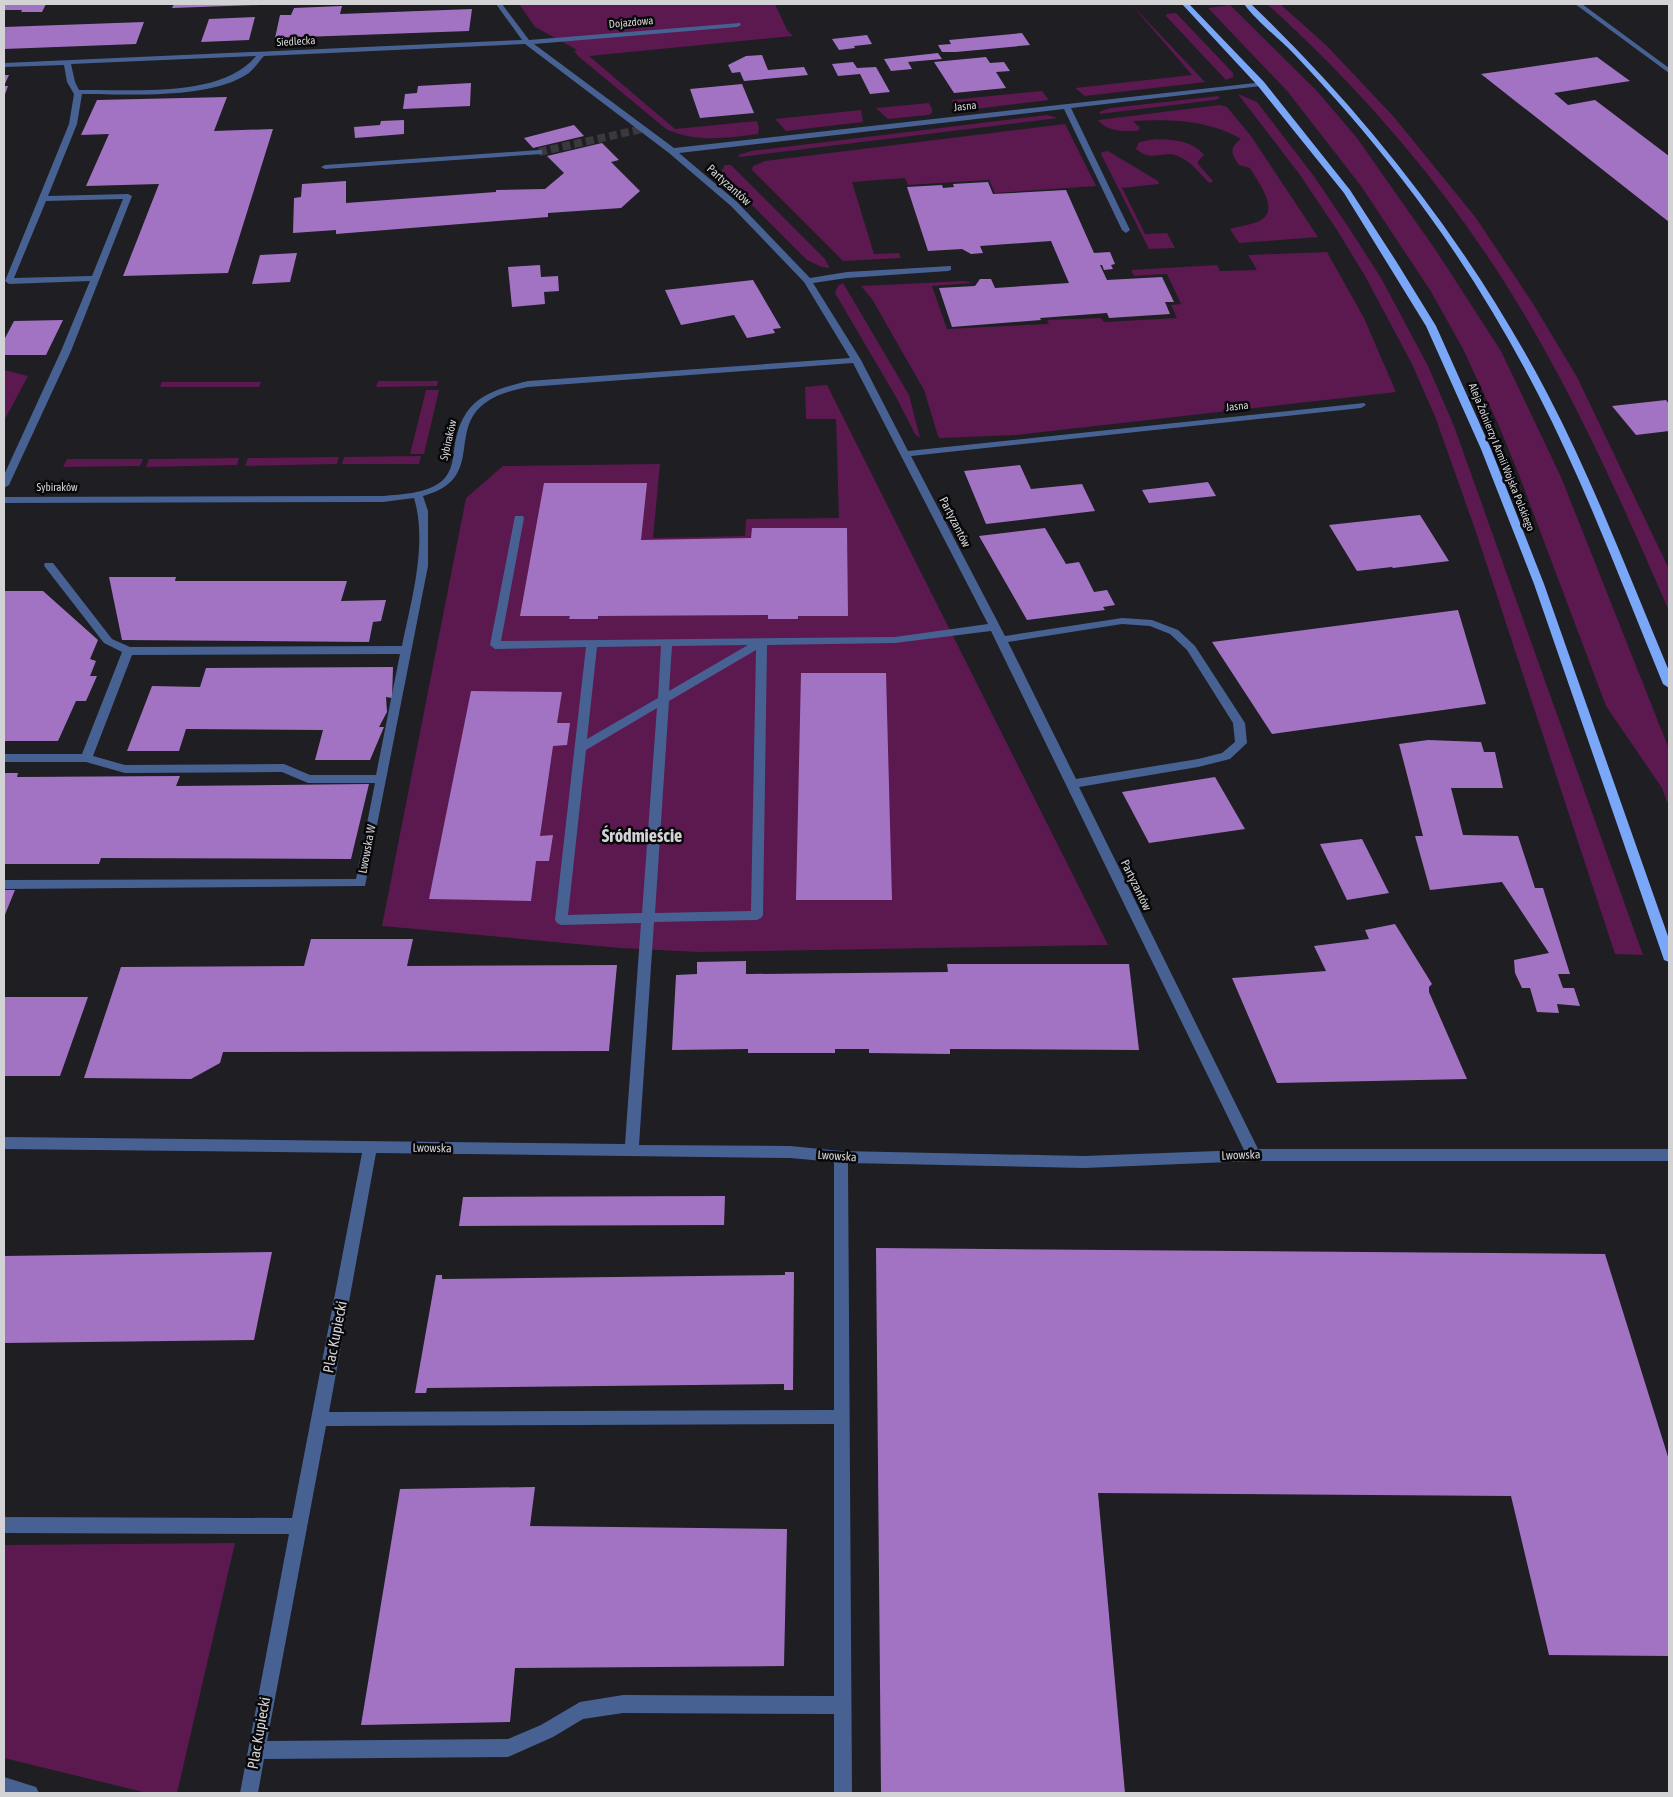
<svg xmlns="http://www.w3.org/2000/svg" width="1673" height="1797" font-family="'Asap Condensed',sans-serif">
<style>
.green{fill:#5b1950}
.building{fill:#a373c3}
.lines{fill:none;stroke-linecap:round;stroke-linejoin:round}
.minor-tunnel{stroke:#39393e;stroke-width:8;stroke-dasharray:8 4;stroke-linecap:butt}
.minor{fill:#476292;fill-rule:evenodd}
.major{fill:#7aa7f7;fill-rule:evenodd}
.labels{text-anchor:middle;stroke-width:5;stroke-linejoin:round;paint-order:stroke}
.far-street-label{font-size:11px;fill:#d3d3d6;stroke:#08080a}
.street-label{font-size:12px;fill:#d3d3d6;stroke:#08080a}
.near-street-label{font-size:15px;fill:#d3d3d6;stroke:#08080a}
.district-label{font-size:18px;font-weight:bold;fill:#d3d3d6;stroke:#08080a}
</style>
<rect width="100%" height="100%" fill="#1e1e23"/>
<g class="green">
<path d="M519,4H775L787,30L793,36L589,56L675,129L757,121L759,128L758,134C726,138 696,143 666,129L578,56L574,51L577,50L535,27Z"/>
<path d="M1131,4L1205,82L1085,96L1075,88L1192,75Z"/>
<path d="M1267,4H1280L1326,45L1394,117L1476,218L1532,302L1577,377L1669,569V611C1624,507 1577,401 1518,304C1451,193 1363,90 1267,4Z"/>
<path d="M1230,5L1317,91L1357,138L1437,252L1501,351L1561,477L1669,749V807L1662,788L1606,706L1519,475L1499,426L1462,347L1430,290L1361,186L1288,92L1208,8Z"/>
<path d="M1176,13L1233,73V77L1226,80L1166,16L1167,14Z"/>
<path d="M1042,91L1049,100L959,111L951,100Z"/>
<path d="M1238,94L1257,102L1313,175L1351,231L1381,278L1428,366L1454,426L1643,955L1615,954L1477,535L1436,419L1412,364L1365,276L1337,230L1300,175Z"/>
<path d="M1218,96L1220,98L1215,100L1099,114L1101,111L1111,108Z"/>
<path d="M929,103L932,109V113L928,115L888,119L876,108Z"/>
<path d="M1220,105L1227,107L1251,136L1318,237L1239,243L1230,229C1239,226 1253,225 1261,220C1280,209 1257,181 1250,168L1239,165C1232,155 1228,148 1241,139C1209,120 1169,119 1133,121L1140,128L1137,131C1123,131 1107,132 1098,120Z"/>
<path d="M861,110L863,122L786,131L775,119Z"/>
<path d="M1047,115L1058,118L740,157L738,155L751,151Z"/>
<path d="M1065,124L1096,186L995,193L989,180L908,185L905,178L852,182L874,254L899,253L901,258L843,261L752,170L753,166L765,161Z"/>
<path d="M1156,139C1174,140 1191,140 1204,155L1198,161V164L1213,181L1211,183L1208,182C1199,172 1190,161 1178,156C1162,150 1152,163 1136,149L1139,142Z"/>
<path d="M1108,151L1158,181L1159,184L1122,188L1145,234L1167,233L1175,248L1149,249L1101,154L1102,152Z"/>
<path d="M725,165H731L824,258L830,268L822,267L807,260L722,175V170Z"/>
<path d="M1327,252L1364,318L1396,392L1016,435L940,438L938,436L924,390L872,299L861,286L965,281L973,283L932,286L947,329L1049,324L1047,320L1101,318L1104,322L1177,318L1171,305L1181,304L1167,274L1134,276L1131,270L1217,265L1220,271L1257,270L1248,255Z"/>
<path d="M843,283L909,395L920,438L915,434L896,397L835,293L838,286Z"/>
<path d="M4,370L28,376L4,421Z"/>
<path d="M378,381H438L437,386L376,387Z"/>
<path d="M162,382H261L259,387H160Z"/>
<path d="M827,385L1108,945L699,952L620,948L382,926L466,498L503,466L660,464L653,538L745,536L746,519L839,518L836,419H806L805,387Z"/>
<path d="M426,390H439L424,454H410Z"/>
<path d="M421,456L419,464H342L344,457Z"/>
<path d="M339,457L337,464L245,466L248,458Z"/>
<path d="M239,458L237,465L146,467L149,459Z"/>
<path d="M67,459H143L140,466L63,467Z"/>
<path d="M235,1543L177,1793H147L4,1758V1545Z"/>
</g>
<g class="building">
<path d="M4,4H46L42,12H21L22,10H4Z"/>
<path d="M174,4H259V5L172,8Z"/>
<path d="M342,6L340,14L472,9L469,31L275,38L280,15H291L294,8Z"/>
<path d="M255,17L249,40L201,42L209,19Z"/>
<path d="M144,22L136,44L4,49V27Z"/>
<path d="M1022,33L1030,45L956,52H942L938,45L951,44L949,40Z"/>
<path d="M867,35L872,44L854,46L855,48L839,50L832,39Z"/>
<path d="M938,53L942,59L908,62L912,69L891,71L884,59Z"/>
<path d="M762,55L768,70L804,67L808,75L744,81L740,72L732,73L728,65L746,56Z"/>
<path d="M986,57L990,63L1004,62L1010,71L996,72L1006,88L954,93L934,62Z"/>
<path d="M1597,57L1630,81L1554,93L1568,105L1595,100L1669,156V222L1481,74Z"/>
<path d="M853,62L857,68L876,67L890,92L870,94L860,74L838,76L832,64Z"/>
<path d="M4,75H9L4,86H8L4,97Z"/>
<path d="M471,83L470,106L403,109L405,94L417,93L418,86Z"/>
<path d="M742,84L754,113L700,118L690,89Z"/>
<path d="M227,97L214,131L273,129L228,273L123,276L159,184L86,186L109,134L81,135L97,100Z"/>
<path d="M404,120V134L355,138L354,127L380,125L381,121Z"/>
<path d="M574,125L584,136L533,148L524,138Z"/>
<path d="M602,143L619,160L611,162L640,191L621,208L548,213V217L336,234V230L293,233L294,198L301,197L302,184L346,181V203L496,192V190L545,189L564,173L547,156Z"/>
<path d="M988,182L993,194L1066,190L1094,253L1110,252L1115,264L1111,265L1113,269L1104,270L1102,265H1100L1107,280L1162,277L1174,302H1165L1170,314L1109,318L1107,313L1040,318L1041,320L952,327L939,288L975,286L980,279H991L995,288L1069,283L1051,241L980,246L983,253L971,254L962,249L928,251L907,187L942,185L943,188L954,187L953,184Z"/>
<path d="M297,253L290,282L252,284L260,255Z"/>
<path d="M540,265L541,277L558,276L559,291L544,292L545,304L512,307L508,267Z"/>
<path d="M753,280L781,328L773,329L775,333L747,338L734,315L681,325L665,290Z"/>
<path d="M63,320L46,355H4V340L14,321Z"/>
<path d="M1666,400L1669,404V431L1636,435L1612,406Z"/>
<path d="M1020,465L1031,489L1082,484L1095,511L986,524L964,471Z"/>
<path d="M1208,482L1216,496L1149,503L1142,490Z"/>
<path d="M544,483H647L641,540L751,538L752,528H847L848,616H798V619H768V615L598,616V619H569L570,616H520Z"/>
<path d="M1420,515L1449,561L1393,568L1392,567L1357,571L1329,525Z"/>
<path d="M1045,528L1066,564L1079,562L1094,592L1107,590L1115,605L1103,607L1105,610L1027,620L979,536Z"/>
<path d="M109,577H176L175,581H347L341,601L386,600L381,621L373,622L369,642L122,640Z"/>
<path d="M4,591H43L98,640L90,659L96,661L90,676H97L86,701H76L58,741H4Z"/>
<path d="M1458,610L1486,704L1272,734L1212,642Z"/>
<path d="M393,667L392,698L386,697L387,712L379,727H384L370,760H315L323,730L186,729L179,751H127L152,686L200,687L206,668Z"/>
<path d="M801,673H886L892,900H796Z"/>
<path d="M471,691L562,692L557,723H570L567,745L553,746L540,836L553,835L549,861H536L531,901L429,899Z"/>
<path d="M1428,740L1481,742L1484,752H1495L1503,788H1451L1463,835L1518,836L1535,888H1543L1570,974H1558L1563,988H1574L1580,1006L1557,1004L1559,1013L1537,1012L1530,988H1522L1515,973L1514,960L1549,953L1502,882L1430,890L1415,836H1423L1399,744Z"/>
<path d="M4,773H18L17,777L180,776L176,786L369,784L351,859L101,858L99,864H4Z"/>
<path d="M1215,777L1245,829L1149,843L1122,792Z"/>
<path d="M1362,839L1389,893L1347,900L1320,844Z"/>
<path d="M4,890H15L4,917Z"/>
<path d="M1395,924L1432,984L1429,987V992L1467,1079L1277,1083L1232,978L1326,971L1314,946L1369,939L1365,930Z"/>
<path d="M311,939H413L407,966L617,965L609,1051L223,1052L220,1063L191,1079L84,1078L121,967L304,966Z"/>
<path d="M746,961V974H751L948,972L947,964H1129L1139,1050L950,1049V1054L869,1053V1049H835V1053H748V1049L672,1050L676,975L697,974V962Z"/>
<path d="M4,997H88L60,1076H4Z"/>
<path d="M725,1196L724,1225L459,1226L463,1197Z"/>
<path d="M876,1248L1605,1254L1669,1460V1656L1549,1655L1511,1496L1098,1493L1125,1793H881Z"/>
<path d="M272,1252L254,1340L4,1343V1256Z"/>
<path d="M785,1272H794L793,1390H784V1384L427,1388L426,1393H415L436,1275H442V1279L785,1275Z"/>
<path d="M535,1487L530,1526L787,1529L784,1666L515,1668L510,1722L361,1725L400,1489Z"/>
</g>
<g class="lines">
<path class="minor-tunnel" d="M539,152L642,129"/>
<g class="minor">
<path d="M496,4H502L529,40L740,23L741,25L737,27L534,44L674,148L1264,82V86H1261L1071,108L1130,230L1126,233L1122,230L1064,109L679,153L737,202L810,278L847,272L951,266V270L948,271L847,278L813,283L861,360L908,451L1364,403L1366,405L1361,408L911,456L1005,636L1122,618L1152,620L1178,630L1195,646L1245,723L1247,743L1230,759L1198,767L1079,787L1258,1149H1669V1161H1254L1084,1168L848,1163L852,1793H834V1714L623,1713L583,1719L553,1737L508,1757L264,1759L258,1793H240L289,1534L4,1533V1517L292,1518L362,1153L4,1149V1137L625,1144L641,923L561,925L557,923L555,920L586,647L495,649L490,645L515,516H523L524,518L501,641L895,637L988,624L853,363L528,387C513,390 497,394 485,403C447,431 486,479 423,496L428,511V566L365,886L4,889V880L356,879L375,783H308L282,772L125,773L86,762H4V754H82L122,652L104,643L45,567L44,565L45,563H53L112,639L130,647L402,646C411,601 428,544 414,498L383,502L4,503V497L383,496C402,494 426,494 442,481C451,473 453,461 454,450C461,401 484,392 528,381L850,358L804,282L731,206L669,153L525,44L264,56C259,61 255,68 249,73C210,100 128,94 82,94L77,124L48,196L128,194L132,196L71,351L9,485L4,488V475L61,351L90,281L9,284L5,281L69,124L74,94L67,82L64,65L4,67V63L522,40ZM256,56C221,99 131,89 79,90L75,82L71,64ZM123,199L92,276L14,278L46,201ZM1122,624L1150,626L1170,634L1187,650L1233,723L1235,742L1222,753L1198,759L1076,779L1008,642ZM991,631L1244,1150L1084,1156L841,1151L790,1146L639,1145L654,922L757,920L761,918L763,915L767,645L895,643ZM748,645L669,691L672,646ZM661,646L658,698L587,739L597,647ZM756,650L751,911L655,913L669,701ZM400,654L376,775H310L284,764L125,765L93,756L132,655ZM657,708L642,913L568,915L586,750ZM376,1153L790,1158L834,1162V1410L329,1412ZM834,1424V1696L623,1695L580,1702L541,1725L508,1739L267,1741L326,1426Z"/>
<path d="M1575,4H1582L1669,68V73Z"/>
<path d="M539,150H542V154L325,169L321,167L325,165Z"/>
<path d="M4,1777L36,1787L39,1793H4Z"/>
</g>
<g class="major">
<path d="M1182,4H1189L1264,82L1350,190L1396,261L1436,326L1491,449L1544,584L1669,939V962L1664,960L1663,957L1534,584L1481,449L1426,326L1344,193L1258,86Z"/>
<path d="M1244,4H1251C1370,118 1470,247 1547,393C1594,483 1630,578 1669,671V688L1663,684C1623,587 1586,487 1538,394C1499,318 1453,245 1401,178C1368,135 1332,94 1295,55C1279,38 1257,22 1244,4Z"/>
</g>
</g>
<g class="labels">
<g class="far-street-label">
<text transform="translate(631 22) rotate(-5)" y="4">Dojazdowa</text>
<text transform="translate(296 41) rotate(-3)" y="4">Siedlecka</text>
<text transform="translate(965 106) rotate(-6)" y="4">Jasna</text>
<text transform="translate(1237 406) rotate(-6)" y="4">Jasna</text>
<text transform="translate(448 440) rotate(-77)" y="4">Sybiraków</text>
<text transform="translate(1502 457) rotate(68)" y="4">Aleja Żołnierzy I Armii Wojska Polskiego</text>
<text x="57" y="491">Sybiraków</text>
</g>
<g class="street-label">
<text transform="translate(729 185) rotate(42)" y="4">Partyzantów</text>
<text transform="translate(955 522) rotate(63)" y="4">Partyzantów</text>
<text transform="translate(367 849) rotate(-79)" y="4">Lwowska W</text>
<text transform="translate(1136 885) rotate(64)" y="4">Partyzantów</text>
<text transform="translate(432 1148) rotate(1)" y="4">Lwowska</text>
<text transform="translate(1241 1155) rotate(-2)" y="4">Lwowska</text>
<text transform="translate(837 1156) rotate(4)" y="4">Lwowska</text>
</g>
<g class="near-street-label">
<text transform="translate(335 1337) rotate(-79)" y="5">Plac Kupiecki</text>
<text transform="translate(259 1733) rotate(-80)" y="5">Plac Kupiecki</text>
</g>
<g class="district-label">
<text x="642" y="842">Śródmieście</text>
</g>
</g>
<rect width="1673" height="1797" fill="none" stroke="#d3d3d6" stroke-width="10"/>
</svg>
